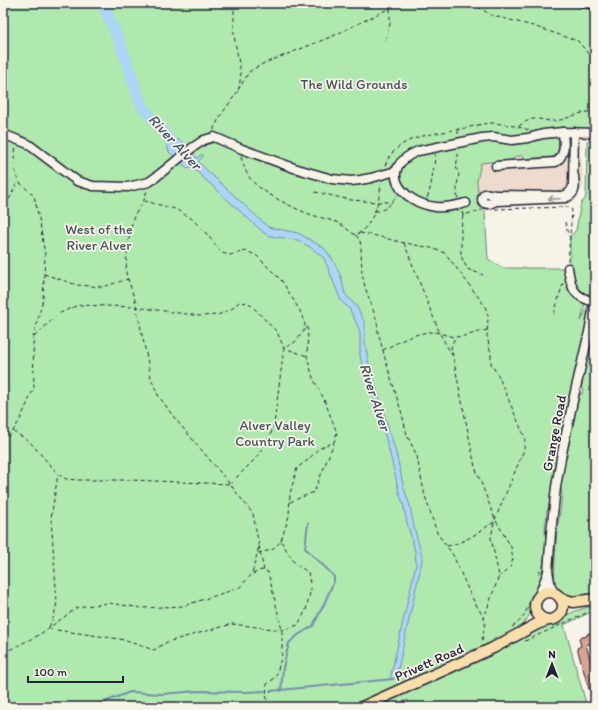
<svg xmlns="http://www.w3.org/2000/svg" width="598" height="710" font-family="Itim,sans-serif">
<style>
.built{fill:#eedbcd}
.green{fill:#afe9ad;stroke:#688674}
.water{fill:#acd5f7;stroke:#758dac}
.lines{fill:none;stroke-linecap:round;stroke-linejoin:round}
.stream{stroke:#758dac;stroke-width:2}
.river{stroke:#acd5f7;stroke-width:11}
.building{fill:#d8a48e;stroke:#22223b}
.minor-casing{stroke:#22223b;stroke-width:11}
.major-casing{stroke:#22223b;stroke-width:13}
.path{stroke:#22223b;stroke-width:1;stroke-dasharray:4 3;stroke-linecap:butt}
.minor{stroke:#f7f3e8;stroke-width:8}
.major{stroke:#f9deab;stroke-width:10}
.oneway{stroke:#97959a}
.labels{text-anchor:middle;stroke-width:3.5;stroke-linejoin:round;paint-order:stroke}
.park-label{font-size:14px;fill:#455458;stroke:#f7f3e8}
.street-label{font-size:14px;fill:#22223b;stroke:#f7f3e8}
.water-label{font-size:15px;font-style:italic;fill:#444f6a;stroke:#f7f3e8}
</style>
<rect width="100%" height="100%" fill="#f7f3e8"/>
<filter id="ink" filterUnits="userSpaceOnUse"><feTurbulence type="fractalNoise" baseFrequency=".025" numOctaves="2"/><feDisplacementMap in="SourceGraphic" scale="8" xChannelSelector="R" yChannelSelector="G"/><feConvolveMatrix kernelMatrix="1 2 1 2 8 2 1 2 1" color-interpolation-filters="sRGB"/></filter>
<g filter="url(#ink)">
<path class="built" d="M578,146L582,163L583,177V185L578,196L574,201L567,204L501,207L486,211L479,206L477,181L480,163L514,159L516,156H523L525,158L559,151V147Z"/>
<g class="green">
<path d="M3,3H580V6L595,9L594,14H595V131L576,128H559V151L555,156L552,157L526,159L523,156H516L512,160L481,163L477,181L479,206L485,211L488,259L503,268H570V237L576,230L581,203L585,199L586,195L587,144V141L590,139L595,140V286L594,292L587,294L581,321L588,305L591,306L565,416L555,473L551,503L547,511L545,528L546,546L545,555L542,572L530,614C524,627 510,634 498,641L497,637L493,639L495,643L354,707H3Z"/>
<path d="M595,322V596L575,599L560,595L554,588L555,558L557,529L560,512L562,495L560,483L577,395L582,394L583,389L580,385Z"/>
<path d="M595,605V610L564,625L587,707H410L408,700L393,705L386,701L542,627L558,622L563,617L575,611Z"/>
</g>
<path class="water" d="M168,134L175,140H180L197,158L202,154L203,156L198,162L268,227L298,233L324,248L333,260L341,277L345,294L357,307L365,324V343L368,360L396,453L404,488L410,506L414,527L422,556V561L396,678L390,679L416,564L415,551L406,519L403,503L400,496L389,450L374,398L363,366L360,357V332L356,322L349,308L341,301L324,258L310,247L297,240L270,236L264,233L196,171L191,167L187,168L169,152L165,139Z"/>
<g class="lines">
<g class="stream">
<path d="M270,691L393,679"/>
<path d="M281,691L283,668L289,643L298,635L313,626L324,604L334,581V576L305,548L308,523"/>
<path d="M92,707L130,692L162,694L198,691L244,692L264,691"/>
</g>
<path class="river" d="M103,3L122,48L141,105L176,147"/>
</g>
<path class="building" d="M595,632V642L586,645L593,670L594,669L595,672V688L589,689L577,648L581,646L579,638L587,636V634Z"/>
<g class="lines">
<defs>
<g id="minor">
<path d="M584,3L595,5"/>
<path d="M3,134L28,144L77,181L93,186L128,187L149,182L156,177L192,148L204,140L214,137L242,149L294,168L332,179L351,181L360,180L371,178L396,171"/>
<path d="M496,166L556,162C566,154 564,143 563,132"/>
<path d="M574,176C575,186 577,194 565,198L496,201L489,204L484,203L482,200C483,189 490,195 496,195L561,196C568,195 572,192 573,185L574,132"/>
<path d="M466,203C457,205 446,208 436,207C402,203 375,169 418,151L482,138L493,137L512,140L528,138L543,134L563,132L595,133"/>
<path d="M568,268C571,288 573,297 595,302"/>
<path d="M555,594L551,587L548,571L551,533L556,487L561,458L574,396L589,332L595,300"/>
<path d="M538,598L548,572"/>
</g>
<g id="major">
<circle cx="549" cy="606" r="14"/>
<path d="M560,598L573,602L595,599"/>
<path d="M362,707L493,648L537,624L548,620"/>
</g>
</defs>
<use href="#minor" class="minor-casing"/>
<use href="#major" class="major-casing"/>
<g class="path">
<path d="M235,3L234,8V36L241,74L239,88"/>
<path d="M472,3L491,15L533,26L578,41L595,62"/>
<path d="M552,3H577"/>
<path d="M385,40L390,24V8L402,3"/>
<path d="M238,90L249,72L260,65L333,36L390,8L394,3"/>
<path d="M592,111L594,101L595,76"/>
<path d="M519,126C523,123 528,120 533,119C539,118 546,121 552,121C567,121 579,110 595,112"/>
<path d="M214,130V128L221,115L238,91"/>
<path d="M458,130V135"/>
<path d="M241,157C243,164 245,171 249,177C258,191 293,208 309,214C318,217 327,219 336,222C344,225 349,232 356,235C373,226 379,202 381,184"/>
<path d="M385,166C396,135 431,135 459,129C469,128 482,123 492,123C505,124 517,126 529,130"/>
<path d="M315,192L351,200L377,202H392"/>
<path d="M427,198C430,191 431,185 432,178C433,170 435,163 435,154"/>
<path d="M458,198L457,195V185L459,174L456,167L459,150"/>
<path d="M495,209L569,207L571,208L572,211L568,261"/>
<path d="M375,211C385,212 392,203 397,195"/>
<path d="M3,212L18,181"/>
<path d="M462,212L463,215L482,210"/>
<path d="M463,215L461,229V256L467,269L483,275"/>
<path d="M565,222L568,234L570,237"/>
<path d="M360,233L377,236L400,242L431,248L445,253L455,266L485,306L488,316L487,336L491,354V364L498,375L525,438L524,450L494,522L491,538L499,576L484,618"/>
<path d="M356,235L360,241L361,248L362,273L365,287L377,321L378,332L386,362L402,414L407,435L417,456L419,468L425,496L437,533L453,555L471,596L484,618L485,623L482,641L483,643"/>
<path d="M404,243L440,334L452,355"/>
<path d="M44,274L77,285L103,287L128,279"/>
<path d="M591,293L595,270"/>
<path d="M554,314L563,283"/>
<path d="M487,330L464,336L455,337L451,347L475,467L495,519L511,547L513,559L510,568L500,576"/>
<path d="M34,337L58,314L78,305L136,307L200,316L218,315L233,308L239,302L249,303L277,332L284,348L307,356"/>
<path d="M383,350C399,342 417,331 435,332C441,333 448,336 454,337"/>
<path d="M13,431L30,442L58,474L66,479L77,480H130L230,484L255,459L270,437L274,424L284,348L294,343L304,331L305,324L300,311L282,281L256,255L246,251L230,255L222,253L206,233L191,218L175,209L145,201"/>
<path d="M3,442L13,431L20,420L34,388L33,338L43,299L45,255L40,223L34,196L18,181L15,170L14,159L16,147"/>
<path d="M290,502L314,492L334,443"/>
<path d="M259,546L264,571"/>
<path d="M447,546C465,543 480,531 494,522"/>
<path d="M258,553L272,550L281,541L289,516L290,494L297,468L308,460L318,449L334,442L337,433L324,399L313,378L307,356L308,331L306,325"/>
<path d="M253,574L261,570L268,572L282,630V654L276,677L267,684L266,695L269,707"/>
<path d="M539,574L541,567"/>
<path d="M49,627L54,616L57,602L51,518L58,474"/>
<path d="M512,627C525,618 525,614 531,599"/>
<path d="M50,629L120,639L154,650L167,642L232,624L282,630L298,625L306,610L311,589L308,572L295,564L281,541"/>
<path d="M525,641L595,609"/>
<path d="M3,651L9,650L39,635L78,607L109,603L142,608L183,606L239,588L252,574L259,546L253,514L230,484L173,416L158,395L151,378L135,300L126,273L127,249L133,218L144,200L147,191"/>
<path d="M345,707L355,703"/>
</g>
<use href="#minor" class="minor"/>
<use href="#major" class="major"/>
</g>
<defs><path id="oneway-shaft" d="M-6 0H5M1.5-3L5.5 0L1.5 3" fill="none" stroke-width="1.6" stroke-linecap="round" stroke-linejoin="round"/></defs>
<use class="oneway" href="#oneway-shaft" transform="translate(554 199) rotate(178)"/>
</g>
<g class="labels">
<g class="park-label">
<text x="354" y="89">The Wild Grounds</text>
<text x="99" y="234">West of the<tspan x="99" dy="16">River Alver</tspan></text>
<text x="275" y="430">Alver Valley<tspan x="275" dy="16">Country Park</tspan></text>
</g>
<g class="street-label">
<text transform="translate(554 433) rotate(-79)" y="5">Grange Road</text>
<text transform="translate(429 662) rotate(-24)" y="5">Privett Road</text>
</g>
<g class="water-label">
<text transform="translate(175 142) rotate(47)" y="5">River Alver</text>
<text transform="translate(375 397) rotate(72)" y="5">River Alver</text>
</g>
</g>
<rect width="598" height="710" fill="none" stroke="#f7f3e8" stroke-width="16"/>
<rect x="8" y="8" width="582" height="694" fill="none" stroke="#22223b" stroke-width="1.5" filter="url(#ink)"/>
<g transform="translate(552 664)" stroke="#f7f3e8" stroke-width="3" paint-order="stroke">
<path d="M0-3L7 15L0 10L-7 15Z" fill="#22223b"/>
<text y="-6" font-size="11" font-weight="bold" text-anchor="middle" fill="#22223b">N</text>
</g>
<path d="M28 676v6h95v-6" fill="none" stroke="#22223b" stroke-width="2"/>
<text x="34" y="676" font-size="12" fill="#22223b" stroke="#f7f3e8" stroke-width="3" paint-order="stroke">100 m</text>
</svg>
